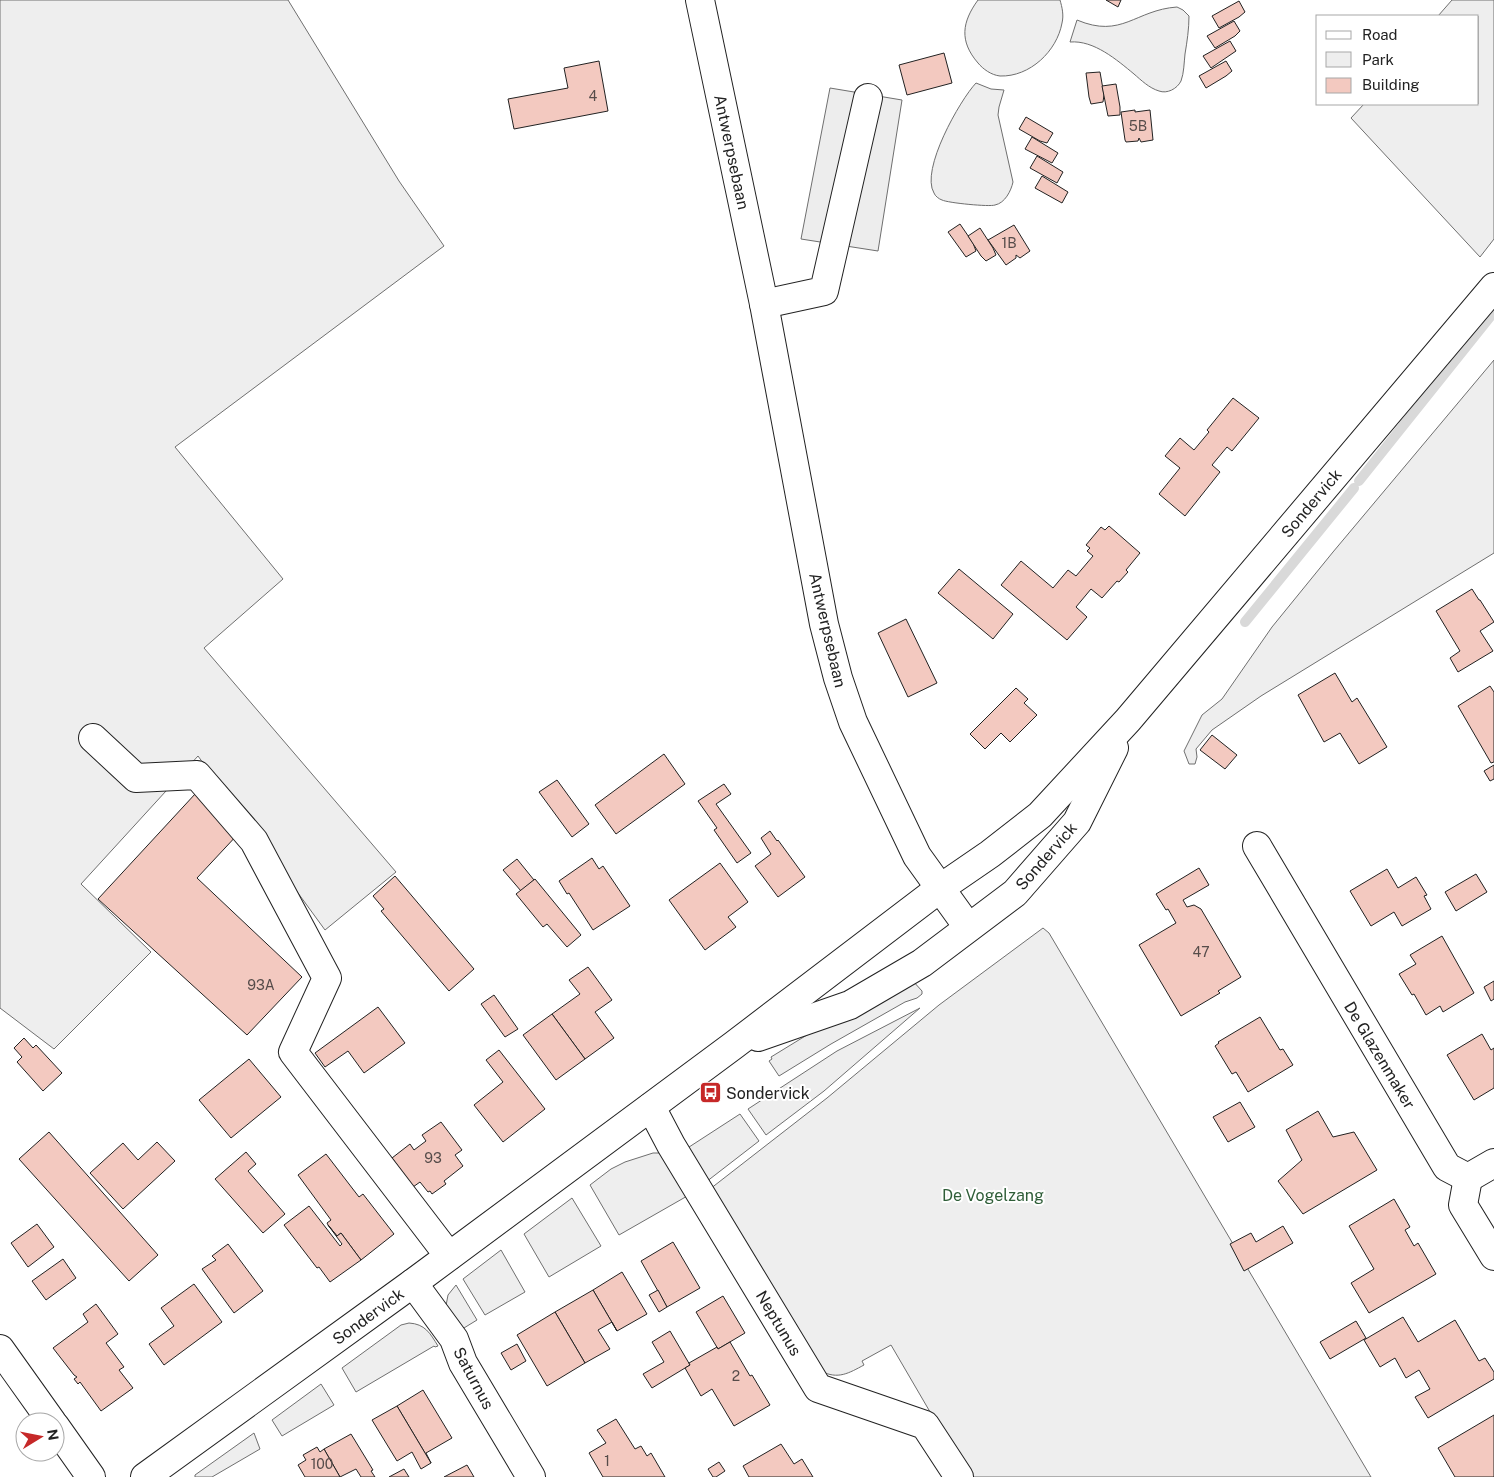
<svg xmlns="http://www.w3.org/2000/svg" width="1494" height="1477" font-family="'Public Sans',sans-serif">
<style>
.green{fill:#eee;stroke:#6f6f6f}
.parking{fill:#ededed;stroke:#6f6f6f}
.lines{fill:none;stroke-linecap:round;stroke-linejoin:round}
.stream{stroke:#d9d9d9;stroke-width:10}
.building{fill:#f3c9c0;stroke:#222}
.minor-casing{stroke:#222;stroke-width:30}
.minor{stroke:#fff;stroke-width:28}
.labels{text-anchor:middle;stroke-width:4;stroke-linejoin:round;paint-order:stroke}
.number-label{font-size:14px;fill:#564c4a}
.street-label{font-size:16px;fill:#222;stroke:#fff}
.poi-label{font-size:16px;fill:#222;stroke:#fff;text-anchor:start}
.park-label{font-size:16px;fill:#2f5e38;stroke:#fff}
</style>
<rect width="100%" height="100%" fill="#fff"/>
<g class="green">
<path d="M0,0H288L399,181L444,246L175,447L283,579L204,648L396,872L325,930L198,756L81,884L151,952L54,1049L0,1008Z"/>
<path d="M978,0H1060C1062,7 1064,15 1062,23C1057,51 1030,77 1000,76C991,75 983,69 978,63C959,41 962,22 978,0Z"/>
<path d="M1452,0H1494V239L1480,257L1351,118L1364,104H1478V16H1438Z"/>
<path d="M1177,7L1183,10L1189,16C1189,29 1187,42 1185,54C1184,63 1184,73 1181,81C1177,89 1167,94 1159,91C1149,88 1141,80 1134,74C1117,60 1094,40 1070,42L1077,20C1122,39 1135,10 1177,7Z"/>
<path d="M976,83L991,89L1004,90L999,107L998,115L1013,182C1011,191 1005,203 995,205C990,207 948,203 942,200C939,199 935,196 934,193C920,170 960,100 976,83Z"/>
<path d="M1494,360V553L1261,696L1212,730L1196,749L1197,757L1195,764H1189L1184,751L1202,715L1222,699L1272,627L1333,552Z"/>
<path d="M1043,928L1049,933L1371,1477H968L891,1345L862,1361L864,1365C849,1373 838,1380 821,1371L710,1189L827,1098L939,1005Z"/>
<path d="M912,980L922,991V994L917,998L905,1002L831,1044L779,1076L769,1061L772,1059L771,1057L820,1027Z"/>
<path d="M920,1008L824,1091L766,1135L748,1109L837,1051Z"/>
<path d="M740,1114L759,1141L706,1182L686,1149Z"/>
<path d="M653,1153H664L689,1195L619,1235L590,1185L611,1169L625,1162Z"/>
<path d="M572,1198L601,1246L549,1277L524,1234Z"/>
<path d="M501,1250L525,1292L485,1315L463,1279Z"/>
<path d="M456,1285L477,1320L459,1331L445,1311L448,1295Z"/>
<path d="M409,1323C425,1324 430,1333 438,1346L435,1347L434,1346L356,1392L342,1368L401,1325Z"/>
<path d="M321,1384L334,1405L282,1436L272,1420Z"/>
<path d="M254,1433L260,1449L212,1477H195V1475Z"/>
</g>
<path class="parking" d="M830,88L902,100L878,251L801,239Z"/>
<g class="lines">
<g class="stream">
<path d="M1359,481L1494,312"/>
<path d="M1245,622L1354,488"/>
</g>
</g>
<g class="building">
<path d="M1106,0H1121L1118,7Z"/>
<path d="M1239,1L1245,12L1239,17L1219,28L1212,16Z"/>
<path d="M1234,21L1240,31L1235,36L1215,48L1207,36Z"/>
<path d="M1230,41L1236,51L1211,68L1203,56Z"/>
<path d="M944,53L952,83L907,95L899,65Z"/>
<path d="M599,61L608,111L514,129L508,99L568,88L564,68Z"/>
<path d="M1226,61L1232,71L1226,76L1206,88L1199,76Z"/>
<path d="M1100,72L1104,95L1103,102L1091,104L1089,97L1086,73Z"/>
<path d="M1116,84L1120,107V115L1108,116L1102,86Z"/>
<path d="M1135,110V112L1150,110L1153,140L1141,142L1139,138L1138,141L1126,142L1125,140L1121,112Z"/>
<path d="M1026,117L1053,133L1047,143L1040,141L1019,129Z"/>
<path d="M1032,137L1058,153L1052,163L1025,149Z"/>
<path d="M1037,156L1063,172L1057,183L1030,168Z"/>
<path d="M1042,176L1068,192L1062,203L1035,188Z"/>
<path d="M960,224L973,243L976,251L966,257L948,232Z"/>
<path d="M1014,225L1030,251L1020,258L1016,255V258L1006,265L988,240Z"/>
<path d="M980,228L993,248L996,255L986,261L981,256L968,236Z"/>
<path d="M1233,398L1259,418L1232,451L1227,447L1212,465L1220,472L1185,516L1159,494L1180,468L1165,456L1180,438L1194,450L1209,432L1207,430Z"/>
<path d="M1109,526L1140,553L1126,570L1128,572L1119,582L1117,581L1102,598L1091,589L1076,607L1087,617L1067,640L1001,585L1021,561L1053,588L1068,570L1076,576L1093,556L1087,551L1090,548L1086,545L1101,527L1105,530Z"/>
<path d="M959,569L1013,614L993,639L938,593Z"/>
<path d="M1472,589L1479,600H1480L1494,622L1480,631L1493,651L1458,672L1450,658L1460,651L1436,611Z"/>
<path d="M906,619L937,683L908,697L878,633Z"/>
<path d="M1335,673L1352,702L1357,698L1387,747L1359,764L1340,733L1324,742L1298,695Z"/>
<path d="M1490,686L1494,692V762L1491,763L1458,706Z"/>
<path d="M1016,688L1028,699L1024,703L1037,715L1010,742L1001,733L985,749L970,734Z"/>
<path d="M1212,735L1237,755L1225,769L1200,750Z"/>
<path d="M664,754L685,784L616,834L595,805Z"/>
<path d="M1494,765V779L1490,781L1484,771Z"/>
<path d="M557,780L589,824L572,837L539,792Z"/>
<path d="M724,784L731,794L716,804L751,853L737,863L714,830L717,828L698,801Z"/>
<path d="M196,793L239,833L197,878L302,977L247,1035L98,899Z"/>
<path d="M770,831L777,841L778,840L805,877L778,897L755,866L771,854L761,838Z"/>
<path d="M592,858L599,869L603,866L630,906L593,930L569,893L567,894L559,881Z"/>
<path d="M517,859L534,880L521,891L503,870Z"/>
<path d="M720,863L748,902L728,917L736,927L705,950L669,900Z"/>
<path d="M1199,868L1209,885L1183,900L1187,907L1194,905L1201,909L1241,977L1218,991L1220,993L1181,1016L1139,945L1176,923L1168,909L1166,910L1156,894Z"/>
<path d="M1387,869L1398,888L1416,877L1427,895L1424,896L1431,909L1402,926L1394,912L1371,926L1350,891Z"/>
<path d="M1476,874L1487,892L1456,911L1445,892Z"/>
<path d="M395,876L474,969L449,991L381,911L384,909L373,896Z"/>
<path d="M535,879L581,935L567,947L547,924L543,927L516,894Z"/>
<path d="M1442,936L1474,993L1443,1012L1440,1006L1426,1015L1414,994L1412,995L1399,974L1416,964L1410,955Z"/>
<path d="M588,967L612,1000L595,1012L614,1038L585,1059L552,1014L580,994L569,980Z"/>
<path d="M1494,981V999L1491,1001L1484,987Z"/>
<path d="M494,995L518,1029L505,1037L481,1004Z"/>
<path d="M378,1007L405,1043L364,1073L348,1051L325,1067L315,1053Z"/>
<path d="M552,1014L585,1059L556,1080L523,1035Z"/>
<path d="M1260,1017L1280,1050L1283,1049L1293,1065L1248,1092L1236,1072L1232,1074L1215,1046L1219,1043L1218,1042Z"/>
<path d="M1482,1034L1491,1050L1494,1048V1088L1474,1100L1447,1055Z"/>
<path d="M24,1038L33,1048L36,1045L62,1073L43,1091L17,1062L22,1057L14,1048Z"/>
<path d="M499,1050L545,1109L503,1142L474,1105L503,1082L486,1060Z"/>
<path d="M249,1059L281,1097L231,1138L199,1100Z"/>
<path d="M1240,1102L1255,1127L1228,1142L1213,1117Z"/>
<path d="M1318,1111L1333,1137L1354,1132L1377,1170L1303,1214L1278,1181L1302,1160L1286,1130Z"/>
<path d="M441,1122L462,1150L455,1155L463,1166L444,1181L446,1184L432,1194L430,1191L428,1192L420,1182L413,1187L392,1158L410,1144L414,1150L426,1141L422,1135Z"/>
<path d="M49,1132L158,1255L129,1281L19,1159Z"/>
<path d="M157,1142L175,1161L123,1209L90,1173L123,1143L138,1160Z"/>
<path d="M246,1152L256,1164L248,1171L285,1214L263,1233L215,1179Z"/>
<path d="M326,1154L359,1197L363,1194L394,1234L361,1260L341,1233L337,1236L328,1225L327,1223L331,1220L298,1175Z"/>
<path d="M1394,1199L1410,1227L1405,1230L1414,1246L1418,1243L1436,1274L1369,1313L1351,1283L1374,1269L1349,1226Z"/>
<path d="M309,1206L340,1246L342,1244L328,1225L337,1236L341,1233L361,1260L330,1282L319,1267L317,1268L284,1225Z"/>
<path d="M37,1224L54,1247L28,1267L11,1243Z"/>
<path d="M1283,1226L1293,1243L1244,1271L1230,1244L1251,1233L1256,1242Z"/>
<path d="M673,1242L700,1288L667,1307L641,1261Z"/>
<path d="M228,1244L263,1291L234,1313L202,1269L216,1260L212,1256Z"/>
<path d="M63,1259L76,1278L46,1300L32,1281Z"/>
<path d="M622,1272L647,1314L617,1331L593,1290Z"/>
<path d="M194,1284L222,1322L164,1365L149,1344L174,1326L161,1308Z"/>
<path d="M593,1290L617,1331L612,1322L598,1330L610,1349L585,1363L555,1312Z"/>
<path d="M658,1290L667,1307L659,1312L649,1295Z"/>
<path d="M723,1296L745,1333L718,1349L696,1312Z"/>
<path d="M96,1304L118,1334L106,1343L124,1367L119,1370L133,1388L101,1411L80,1382L78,1384L74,1379L77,1377L74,1375L53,1348L88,1322L83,1314Z"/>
<path d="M555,1312L585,1363L547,1386L517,1335Z"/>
<path d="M1403,1317L1418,1342L1455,1320L1479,1361L1485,1358L1494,1372V1379L1428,1418L1415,1397L1430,1389L1419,1370L1406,1378L1395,1358L1380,1367L1364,1340Z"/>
<path d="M1356,1321L1366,1338L1330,1359L1320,1342Z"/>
<path d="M670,1331L690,1365L652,1388L643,1374L664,1362L652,1342Z"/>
<path d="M730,1342L750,1376L752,1375L770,1405L734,1426L712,1389L701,1396L685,1368L690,1365L689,1363L717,1347L718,1349Z"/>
<path d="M517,1344L526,1361L511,1370L501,1353Z"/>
<path d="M423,1390L452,1438L426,1453L431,1463L397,1406Z"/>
<path d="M397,1406L431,1463L421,1469L412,1452L397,1461L372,1420Z"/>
<path d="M1494,1415V1477H1455L1438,1448Z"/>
<path d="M616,1419L635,1449L641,1446L647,1456L651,1453L665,1477H603L589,1453L606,1443L597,1430Z"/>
<path d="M351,1434L373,1470L371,1471L375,1477H361L356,1469L340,1477L324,1449Z"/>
<path d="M781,1444L794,1464L802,1459L813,1477H749L743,1466Z"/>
<path d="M317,1447L320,1452L324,1449L340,1477H305L298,1465L306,1460L303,1455Z"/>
<path d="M719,1462L725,1471L716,1477H713L708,1469Z"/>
<path d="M467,1465L474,1477H444Z"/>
<path d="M404,1469L409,1477H389Z"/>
</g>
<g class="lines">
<defs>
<g id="minor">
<path d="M700,0L764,304L824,624L838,678L853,722L917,856L968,927"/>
<path d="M764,304L824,291L868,98"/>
<path d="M93,738L136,778L197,775L254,841L327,978L293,1052L449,1256"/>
<path d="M1257,846L1447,1167L1468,1178"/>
<path d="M758,1037L850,1005L922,963L1015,893L1077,822L1114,748"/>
<path d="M651,1107L671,1145L818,1388L925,1425L959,1477"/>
<path d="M1468,1178L1463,1205L1494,1256"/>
<path d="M1468,1178L1494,1163"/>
<path d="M413,1283L454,1339L463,1363L531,1477"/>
<path d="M0,1349L52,1422"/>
<path d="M55,1426L91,1477"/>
<path d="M145,1477L413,1283L734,1045L939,889L990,854L1040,815L1128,720L1494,287"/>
</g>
</defs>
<use href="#minor" class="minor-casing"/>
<use href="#minor" class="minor"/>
</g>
<defs>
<symbol id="bus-square" viewBox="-11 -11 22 22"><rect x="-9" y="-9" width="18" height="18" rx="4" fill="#c62828" stroke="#fff"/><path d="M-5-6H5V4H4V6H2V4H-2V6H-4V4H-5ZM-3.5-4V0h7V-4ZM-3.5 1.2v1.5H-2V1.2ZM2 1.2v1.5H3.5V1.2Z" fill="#fff"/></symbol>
</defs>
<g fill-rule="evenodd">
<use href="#bus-square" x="698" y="1080" width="25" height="25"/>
</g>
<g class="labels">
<g class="number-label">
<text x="593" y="101">4</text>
<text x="1138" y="131">5B</text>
<text x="1009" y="248">1B</text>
<text x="1201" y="957">47</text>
<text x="261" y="990">93A</text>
<text x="433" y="1163">93</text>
<text x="736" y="1381">2</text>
<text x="607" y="1466">1</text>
<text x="322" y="1469">100</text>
</g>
<g class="street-label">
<text transform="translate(732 152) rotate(78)" y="6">Antwerpsebaan</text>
<text transform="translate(1311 503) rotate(-50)" y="6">Sondervick</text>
<text transform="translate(828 630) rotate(77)" y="6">Antwerpsebaan</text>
<text transform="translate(1046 856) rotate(-49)" y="6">Sondervick</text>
<text transform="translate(1380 1055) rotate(59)" y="6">De Glazenmaker</text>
<text transform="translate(368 1316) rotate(-36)" y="6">Sondervick</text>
<text transform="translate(779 1323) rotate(59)" y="6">Neptunus</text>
<text transform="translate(474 1378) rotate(62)" y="6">Saturnus</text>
</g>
<g class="poi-label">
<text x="726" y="1099">Sondervick</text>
</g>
<g class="park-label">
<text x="993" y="1201">De Vogelzang</text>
</g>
</g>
<rect x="1316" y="15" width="162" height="90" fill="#ffffff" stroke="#a7a7a7"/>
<rect x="1326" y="31" width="25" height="8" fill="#ffffff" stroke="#a7a7a7"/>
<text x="1362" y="40" font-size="15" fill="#222222">Road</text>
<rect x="1326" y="52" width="25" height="15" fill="#eeeeee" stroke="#a7a7a7"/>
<text x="1362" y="65" font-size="15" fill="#222222">Park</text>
<rect x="1326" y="78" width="25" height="15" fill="#f3c9c0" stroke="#a7a7a7"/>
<text x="1362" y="90" font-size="15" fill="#222222">Building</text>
<g transform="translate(40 1437) rotate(80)"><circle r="24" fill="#ffffff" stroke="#a7a7a7"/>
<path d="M0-4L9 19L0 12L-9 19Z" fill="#c62828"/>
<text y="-8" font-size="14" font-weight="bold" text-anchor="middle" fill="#222222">N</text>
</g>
</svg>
